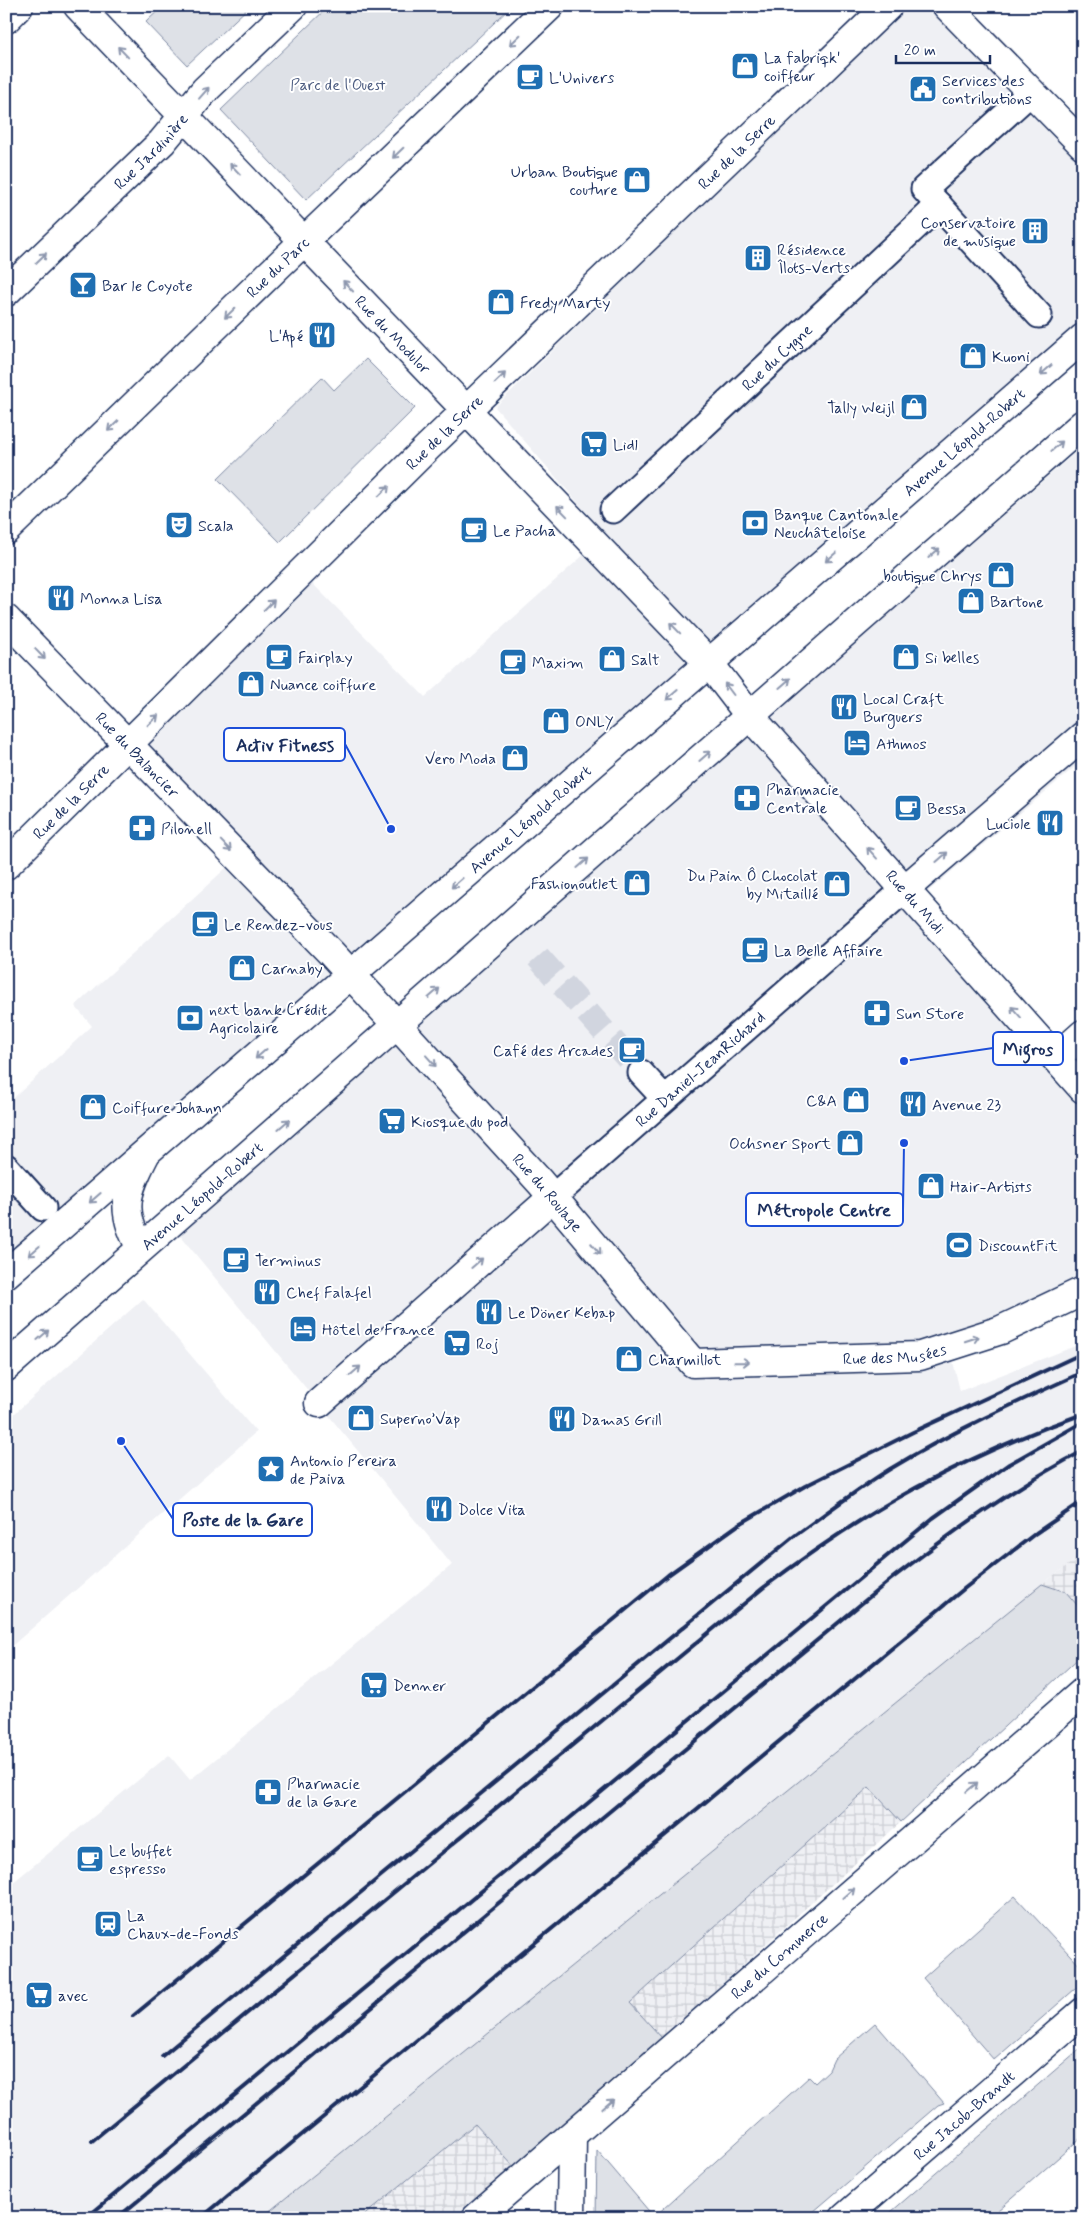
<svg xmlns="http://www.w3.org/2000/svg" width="1089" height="2224" font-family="Mynerve,sans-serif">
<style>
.built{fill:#eff0f4}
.industrial{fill:url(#industrial-grid)}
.green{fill:#dee1e7;stroke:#7c88a2}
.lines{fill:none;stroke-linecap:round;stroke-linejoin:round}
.pedestrian-tunnel{stroke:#d1d5df;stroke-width:25;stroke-dasharray:25 12;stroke-linecap:butt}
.pedestrian-casing{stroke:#1b2f5e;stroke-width:29}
.minor-casing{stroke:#1b2f5e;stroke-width:31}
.tertiary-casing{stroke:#1b2f5e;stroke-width:31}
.primary-casing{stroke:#1b2f5e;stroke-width:31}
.pedestrian{stroke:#fff;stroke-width:25}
.minor{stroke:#fff;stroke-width:28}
.tertiary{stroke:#fff;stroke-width:28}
.primary{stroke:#fff;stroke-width:28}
.rail{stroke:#1b2f5e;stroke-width:4}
.oneway{stroke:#8d97ae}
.labels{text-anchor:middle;stroke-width:4;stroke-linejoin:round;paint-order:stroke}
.poi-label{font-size:16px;fill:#1b2f5e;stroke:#fff;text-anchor:start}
.park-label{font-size:16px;fill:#4c5c80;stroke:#fff}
.street-label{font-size:16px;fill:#1b2f5e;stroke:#fff}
.leader{fill:none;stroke:#1d4ed8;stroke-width:2}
.callout-dot{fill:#1d4ed8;stroke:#fff;stroke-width:2}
.callout{fill:#fff;stroke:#1d4ed8;stroke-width:2}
.callout-label{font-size:18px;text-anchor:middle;font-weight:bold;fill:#1b2f5e}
</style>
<defs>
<pattern id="industrial-grid" width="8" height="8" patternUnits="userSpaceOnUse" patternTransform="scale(1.25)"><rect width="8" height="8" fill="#eff0f4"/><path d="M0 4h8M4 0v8" fill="none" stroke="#ccced4"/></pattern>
</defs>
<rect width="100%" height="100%" fill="#fff"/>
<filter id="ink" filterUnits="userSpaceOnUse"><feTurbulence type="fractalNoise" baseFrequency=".02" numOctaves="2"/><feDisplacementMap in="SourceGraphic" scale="10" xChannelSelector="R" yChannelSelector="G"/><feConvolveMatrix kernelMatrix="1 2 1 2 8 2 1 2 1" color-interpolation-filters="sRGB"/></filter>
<g filter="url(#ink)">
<g class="built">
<path d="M905,6H931L1083,161V335L6,1256V1105L92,1026L75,1006L248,848L146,741L312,583L425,697L606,535L495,407Z"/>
<path d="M1083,446V760L906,910L1083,1105V1277L1002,1314L946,1332L960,1391L1083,1343V1554L1042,1584L261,2218H6V1888L169,1755L190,1780L452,1565L178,1233Z"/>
<path d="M143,1299L256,1432L6,1651V1421Z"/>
</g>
<g class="industrial">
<path d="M1083,1554V1612L1066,1592L1042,1584Z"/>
<path d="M869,1787L901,1822L662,2038L630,2003Z"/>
<path d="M475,2124L515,2168L459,2218H361Z"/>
</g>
<g class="green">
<path d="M163,6H250L187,65L146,22Z"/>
<path d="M329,6H512L306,200L221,110Z"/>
<path d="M366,359L415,408L280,542L218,479L322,377L334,390Z"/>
<path d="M1042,1584L1066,1592L1083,1612V1654L901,1822L869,1787L630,2003L662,2038L515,2168L475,2124L361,2218H261Z"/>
<path d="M1015,1896L1083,1969V1982L994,2060L923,1978Z"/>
<path d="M875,2023L944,2103L938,2105L806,2218H596L597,2150L654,2217L809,2077L815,2083L829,2070L834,2059Z"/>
<path d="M1083,2046V2136L989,2218H884Z"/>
</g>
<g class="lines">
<path class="pedestrian-tunnel" d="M538,957L641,1073"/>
<defs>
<g id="pedestrian">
<path d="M1031,92L924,189L1039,315"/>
<path id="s1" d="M613,510L939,205"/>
<path d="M641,1073L664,1098"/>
<path d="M6,1167L43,1208"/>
<path id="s2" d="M553,1197L905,889"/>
</g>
<g id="minor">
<path d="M947,6L1083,145"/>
<path d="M6,19L19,6"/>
<path id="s3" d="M6,292L162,142L205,90L293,6"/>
<path id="s4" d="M6,530L279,265L550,6"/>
<path id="s5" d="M749,715L1083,1089"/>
<path id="s6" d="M6,865L427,448L888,6"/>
<path d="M905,889L1083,736"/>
<path id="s7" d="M398,1026L540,1182L693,1363L920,1356L1001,1330L1083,1291"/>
<path d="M1056,1058L1083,1034"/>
<path d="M141,1248C119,1210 126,1192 145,1155"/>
<path d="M319,1403L553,1197"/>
<path id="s8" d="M476,2218L1083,1692"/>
<path d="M571,2218L572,2136"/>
<path id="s9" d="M844,2218L1083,2012"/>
</g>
<g id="tertiary">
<path id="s10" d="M78,6L709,663"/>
<path id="s11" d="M6,619L331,953L398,1026"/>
</g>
<g id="primary">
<path d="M709,663L749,715"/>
<path id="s12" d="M6,1274L1083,338"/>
<path id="s13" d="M6,1367L1083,424"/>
</g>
</defs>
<use href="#pedestrian" class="pedestrian-casing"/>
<use href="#minor" class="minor-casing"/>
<use href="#tertiary" class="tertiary-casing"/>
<use href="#primary" class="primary-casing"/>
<use href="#pedestrian" class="pedestrian"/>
<use href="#minor" class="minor"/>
<use href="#tertiary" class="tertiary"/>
<use href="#primary" class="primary"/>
<g class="rail">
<path d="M133,2016L668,1575L738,1525L805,1486L913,1432L1083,1353"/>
<path d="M162,2056L793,1537C825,1514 856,1490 890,1469C951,1432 1017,1402 1083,1372"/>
<path d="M92,2141L763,1588C866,1510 961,1457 1083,1414"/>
<path d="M86,2218L933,1518L1009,1464L1083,1422"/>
<path d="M117,2218L890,1580C951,1533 1014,1487 1083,1451"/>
<path d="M201,2218L965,1588L1036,1533L1083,1501"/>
</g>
</g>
<defs><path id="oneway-shaft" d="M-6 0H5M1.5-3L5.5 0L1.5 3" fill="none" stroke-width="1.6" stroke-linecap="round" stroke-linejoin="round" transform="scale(1.25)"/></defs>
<g class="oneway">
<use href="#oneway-shaft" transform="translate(515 40) rotate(136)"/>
<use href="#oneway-shaft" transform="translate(123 52) rotate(-134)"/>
<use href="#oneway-shaft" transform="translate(204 93) rotate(-49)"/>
<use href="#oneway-shaft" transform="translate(398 153) rotate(136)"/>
<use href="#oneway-shaft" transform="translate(235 169) rotate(-133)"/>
<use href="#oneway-shaft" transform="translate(41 258) rotate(-44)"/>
<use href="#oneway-shaft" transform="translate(348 286) rotate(-133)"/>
<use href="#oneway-shaft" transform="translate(230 313) rotate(136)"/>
<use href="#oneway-shaft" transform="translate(1046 370) rotate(139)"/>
<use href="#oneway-shaft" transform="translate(500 378) rotate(-44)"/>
<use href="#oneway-shaft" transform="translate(113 426) rotate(136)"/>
<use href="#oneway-shaft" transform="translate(1057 446) rotate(-41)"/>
<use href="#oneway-shaft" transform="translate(384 491) rotate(-45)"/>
<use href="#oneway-shaft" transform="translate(562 511) rotate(-134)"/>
<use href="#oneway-shaft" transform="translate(934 553) rotate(-41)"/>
<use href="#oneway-shaft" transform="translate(831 557) rotate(139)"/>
<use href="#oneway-shaft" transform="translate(269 605) rotate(-45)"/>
<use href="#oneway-shaft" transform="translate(675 628) rotate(-134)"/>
<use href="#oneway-shaft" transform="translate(40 654) rotate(46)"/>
<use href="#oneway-shaft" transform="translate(785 683) rotate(-41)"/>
<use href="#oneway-shaft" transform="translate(729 689) rotate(-127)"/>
<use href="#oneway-shaft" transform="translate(672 695) rotate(139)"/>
<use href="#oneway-shaft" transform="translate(153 720) rotate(-44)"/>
<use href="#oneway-shaft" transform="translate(705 756) rotate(-41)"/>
<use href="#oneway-shaft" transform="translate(226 846) rotate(46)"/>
<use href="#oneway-shaft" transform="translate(872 853) rotate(-132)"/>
<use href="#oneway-shaft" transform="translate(942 857) rotate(-41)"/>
<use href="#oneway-shaft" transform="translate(583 863) rotate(-41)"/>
<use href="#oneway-shaft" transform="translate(457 883) rotate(139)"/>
<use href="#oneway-shaft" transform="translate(434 993) rotate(-41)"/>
<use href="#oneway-shaft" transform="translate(1016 1012) rotate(-132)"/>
<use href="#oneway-shaft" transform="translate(261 1054) rotate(139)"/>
<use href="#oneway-shaft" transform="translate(431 1061) rotate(48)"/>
<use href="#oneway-shaft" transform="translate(284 1124) rotate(-41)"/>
<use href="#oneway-shaft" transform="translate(95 1198) rotate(139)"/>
<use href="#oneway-shaft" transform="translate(596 1249) rotate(50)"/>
<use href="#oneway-shaft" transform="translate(34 1251) rotate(139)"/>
<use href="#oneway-shaft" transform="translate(477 1263) rotate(-41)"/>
<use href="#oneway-shaft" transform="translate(43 1335) rotate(-41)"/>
<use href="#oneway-shaft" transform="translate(972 1339) rotate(-18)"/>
<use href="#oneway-shaft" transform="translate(742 1362) rotate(-1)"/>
<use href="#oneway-shaft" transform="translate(355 1371) rotate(-41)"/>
<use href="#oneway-shaft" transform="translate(972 1787) rotate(-40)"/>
<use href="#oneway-shaft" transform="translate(849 1893) rotate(-41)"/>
<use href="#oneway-shaft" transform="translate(608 2104) rotate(-41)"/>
</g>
</g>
<defs>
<symbol id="shop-square" viewBox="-11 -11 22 22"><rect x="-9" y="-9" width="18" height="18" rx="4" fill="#1f6fb2" stroke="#fff"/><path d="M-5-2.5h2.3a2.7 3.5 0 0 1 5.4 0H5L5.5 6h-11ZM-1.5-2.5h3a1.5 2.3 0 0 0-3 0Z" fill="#fff"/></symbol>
<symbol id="cafe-square" viewBox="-11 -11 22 22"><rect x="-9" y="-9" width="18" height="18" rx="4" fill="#1f6fb2" stroke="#fff"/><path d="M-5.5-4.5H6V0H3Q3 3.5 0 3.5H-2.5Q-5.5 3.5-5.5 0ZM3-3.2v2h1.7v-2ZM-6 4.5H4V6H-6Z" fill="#fff"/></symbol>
<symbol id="civic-square" viewBox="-11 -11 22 22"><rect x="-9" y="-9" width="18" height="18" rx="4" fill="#1f6fb2" stroke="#fff"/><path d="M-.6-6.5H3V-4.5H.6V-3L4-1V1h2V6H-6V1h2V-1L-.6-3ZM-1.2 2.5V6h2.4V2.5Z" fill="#fff"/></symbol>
<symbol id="building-square" viewBox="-11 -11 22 22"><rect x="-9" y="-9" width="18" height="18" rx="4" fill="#1f6fb2" stroke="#fff"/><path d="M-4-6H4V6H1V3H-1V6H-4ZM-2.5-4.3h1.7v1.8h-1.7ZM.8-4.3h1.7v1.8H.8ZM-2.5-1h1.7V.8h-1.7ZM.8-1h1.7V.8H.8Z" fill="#fff"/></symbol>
<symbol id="bar-square" viewBox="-11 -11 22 22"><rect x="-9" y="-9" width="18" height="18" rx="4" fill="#1f6fb2" stroke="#fff"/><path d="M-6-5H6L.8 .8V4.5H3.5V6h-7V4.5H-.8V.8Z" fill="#fff"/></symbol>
<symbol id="restaurant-square" viewBox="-11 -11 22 22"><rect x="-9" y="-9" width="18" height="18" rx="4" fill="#1f6fb2" stroke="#fff"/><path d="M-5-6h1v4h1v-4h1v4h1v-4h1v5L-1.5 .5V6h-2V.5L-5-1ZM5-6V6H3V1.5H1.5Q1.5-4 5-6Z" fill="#fff"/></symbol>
<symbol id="supermarket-square" viewBox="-11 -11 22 22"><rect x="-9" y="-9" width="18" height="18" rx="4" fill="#1f6fb2" stroke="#fff"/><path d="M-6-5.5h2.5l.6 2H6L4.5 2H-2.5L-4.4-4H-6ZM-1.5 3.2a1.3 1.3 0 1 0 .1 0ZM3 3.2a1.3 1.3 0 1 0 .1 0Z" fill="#fff"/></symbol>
<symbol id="bank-square" viewBox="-11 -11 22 22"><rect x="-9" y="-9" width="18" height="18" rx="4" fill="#1f6fb2" stroke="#fff"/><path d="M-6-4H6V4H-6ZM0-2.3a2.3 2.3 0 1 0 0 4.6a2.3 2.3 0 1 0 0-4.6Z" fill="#fff"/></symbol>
<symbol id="theatre-square" viewBox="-11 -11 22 22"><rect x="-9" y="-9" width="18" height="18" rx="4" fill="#1f6fb2" stroke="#fff"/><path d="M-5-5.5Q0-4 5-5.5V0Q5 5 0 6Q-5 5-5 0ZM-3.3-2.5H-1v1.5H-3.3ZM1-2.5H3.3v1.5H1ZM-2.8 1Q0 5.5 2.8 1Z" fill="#fff"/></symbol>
<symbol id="hotel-square" viewBox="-11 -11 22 22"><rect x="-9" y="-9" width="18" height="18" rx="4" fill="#1f6fb2" stroke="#fff"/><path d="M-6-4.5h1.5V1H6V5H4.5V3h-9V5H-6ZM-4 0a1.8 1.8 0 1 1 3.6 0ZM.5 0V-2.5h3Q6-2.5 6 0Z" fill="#fff"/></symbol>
<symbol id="pharmacy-square" viewBox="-11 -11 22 22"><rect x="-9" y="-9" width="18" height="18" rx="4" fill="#1f6fb2" stroke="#fff"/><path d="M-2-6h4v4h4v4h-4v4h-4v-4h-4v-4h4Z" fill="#fff"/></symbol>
<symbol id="stadium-square" viewBox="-11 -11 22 22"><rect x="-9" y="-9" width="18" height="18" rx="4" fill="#1f6fb2" stroke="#fff"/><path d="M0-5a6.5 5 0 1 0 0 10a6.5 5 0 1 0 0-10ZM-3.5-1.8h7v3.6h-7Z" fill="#fff"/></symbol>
<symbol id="sight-square" viewBox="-11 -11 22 22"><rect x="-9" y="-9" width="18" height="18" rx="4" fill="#1f6fb2" stroke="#fff"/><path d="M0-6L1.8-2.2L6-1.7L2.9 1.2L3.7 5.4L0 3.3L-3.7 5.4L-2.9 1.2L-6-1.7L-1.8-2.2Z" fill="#fff"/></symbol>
<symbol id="station-square" viewBox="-11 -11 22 22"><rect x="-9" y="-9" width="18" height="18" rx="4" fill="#1f6fb2" stroke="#fff"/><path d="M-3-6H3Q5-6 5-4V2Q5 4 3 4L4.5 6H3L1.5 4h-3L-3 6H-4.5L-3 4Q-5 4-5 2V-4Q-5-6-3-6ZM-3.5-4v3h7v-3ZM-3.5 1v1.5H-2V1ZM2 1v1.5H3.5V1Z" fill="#fff"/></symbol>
</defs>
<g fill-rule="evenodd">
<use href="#shop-square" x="729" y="50" width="32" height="32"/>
<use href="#cafe-square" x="514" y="61" width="32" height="32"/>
<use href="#civic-square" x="907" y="73" width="32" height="32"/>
<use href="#shop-square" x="621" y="164" width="32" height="32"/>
<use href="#building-square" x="1019" y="215" width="32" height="32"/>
<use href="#building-square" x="742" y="242" width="32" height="32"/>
<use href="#bar-square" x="67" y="269" width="32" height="32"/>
<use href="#shop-square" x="485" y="286" width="32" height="32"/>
<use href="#restaurant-square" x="306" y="319" width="32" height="32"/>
<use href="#shop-square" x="957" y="340" width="32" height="32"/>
<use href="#shop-square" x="898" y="391" width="32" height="32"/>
<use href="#supermarket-square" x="578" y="428" width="32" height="32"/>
<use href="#bank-square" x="739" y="507" width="32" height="32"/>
<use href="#theatre-square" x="163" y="509" width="32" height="32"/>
<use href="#cafe-square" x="458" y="514" width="32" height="32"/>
<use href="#shop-square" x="985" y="559" width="32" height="32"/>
<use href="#restaurant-square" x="45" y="582" width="32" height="32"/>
<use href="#shop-square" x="955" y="585" width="32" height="32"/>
<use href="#cafe-square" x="263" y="641" width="32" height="32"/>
<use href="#shop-square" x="890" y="641" width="32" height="32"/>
<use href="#shop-square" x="596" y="643" width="32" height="32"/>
<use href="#cafe-square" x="497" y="646" width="32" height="32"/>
<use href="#shop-square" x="235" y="668" width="32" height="32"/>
<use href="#restaurant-square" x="828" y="691" width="32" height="32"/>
<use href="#shop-square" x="540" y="705" width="32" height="32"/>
<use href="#hotel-square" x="841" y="727" width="32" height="32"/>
<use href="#shop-square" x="499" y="742" width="32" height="32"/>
<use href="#pharmacy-square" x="731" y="782" width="32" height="32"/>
<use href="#cafe-square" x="892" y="792" width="32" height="32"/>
<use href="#restaurant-square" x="1034" y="807" width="32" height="32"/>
<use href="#pharmacy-square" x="126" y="812" width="32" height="32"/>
<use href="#shop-square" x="621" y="867" width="32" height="32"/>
<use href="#shop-square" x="821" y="868" width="32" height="32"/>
<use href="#cafe-square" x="189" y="908" width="32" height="32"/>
<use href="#cafe-square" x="739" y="934" width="32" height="32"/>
<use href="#shop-square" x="226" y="952" width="32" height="32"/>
<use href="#pharmacy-square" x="861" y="997" width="32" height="32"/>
<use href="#bank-square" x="174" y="1002" width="32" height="32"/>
<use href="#cafe-square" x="616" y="1034" width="32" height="32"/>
<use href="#shop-square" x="840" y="1084" width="32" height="32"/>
<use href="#restaurant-square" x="897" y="1088" width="32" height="32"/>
<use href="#shop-square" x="77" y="1091" width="32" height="32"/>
<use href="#supermarket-square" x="376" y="1105" width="32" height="32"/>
<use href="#shop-square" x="834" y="1127" width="32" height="32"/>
<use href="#shop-square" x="915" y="1170" width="32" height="32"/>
<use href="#stadium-square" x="943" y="1229" width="32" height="32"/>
<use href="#cafe-square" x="220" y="1244" width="32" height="32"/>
<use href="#restaurant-square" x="251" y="1276" width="32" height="32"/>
<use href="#restaurant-square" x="473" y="1296" width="32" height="32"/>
<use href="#hotel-square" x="287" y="1313" width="32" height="32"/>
<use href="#supermarket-square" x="441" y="1327" width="32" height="32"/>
<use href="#shop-square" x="613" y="1343" width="32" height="32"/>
<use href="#shop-square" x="345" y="1402" width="32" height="32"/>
<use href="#restaurant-square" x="546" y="1403" width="32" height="32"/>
<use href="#sight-square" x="255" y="1453" width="32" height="32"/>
<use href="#restaurant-square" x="423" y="1493" width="32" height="32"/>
<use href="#supermarket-square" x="358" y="1669" width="32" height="32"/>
<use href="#pharmacy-square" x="252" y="1776" width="32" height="32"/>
<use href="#cafe-square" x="74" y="1843" width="32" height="32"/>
<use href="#station-square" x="92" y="1908" width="32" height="32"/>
<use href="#supermarket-square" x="23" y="1979" width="32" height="32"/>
</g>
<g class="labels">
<g class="poi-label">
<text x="764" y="63">La fabriqk'<tspan x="764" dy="18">coiffeur</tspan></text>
<text x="549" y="83">L'Univers</text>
<text x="942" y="86">Services des<tspan x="942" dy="18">contributions</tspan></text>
<text x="618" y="177" text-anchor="end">Urban Boutique<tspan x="618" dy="18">couture</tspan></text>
<text x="1016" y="228" text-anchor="end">Conservatoire<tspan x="1016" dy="18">de musique</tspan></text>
<text x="777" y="255">Résidence<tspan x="777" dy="18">Îlots-Verts</tspan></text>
<text x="102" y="291">Bar le Coyote</text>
<text x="520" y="308">Fredy Marty</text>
<text x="303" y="341" text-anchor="end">L'Apé</text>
<text x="992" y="362">Kuoni</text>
<text x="895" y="413" text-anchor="end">Tally Weijl</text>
<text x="613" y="450">Lidl</text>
<text x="774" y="520">Banque Cantonale<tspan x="774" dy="18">Neuchâteloise</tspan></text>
<text x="198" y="531">Scala</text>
<text x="493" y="536">Le Pacha</text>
<text x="982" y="581" text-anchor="end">boutique Chrys</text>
<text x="80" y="604">Monna Lisa</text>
<text x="990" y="607">Bartone</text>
<text x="298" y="663">Fairplay</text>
<text x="925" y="663">Si belles</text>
<text x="631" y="665">Salt</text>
<text x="532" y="668">Maxim</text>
<text x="270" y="690">Nuance coiffure</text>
<text x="863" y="704">Local Craft<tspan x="863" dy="18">Burguers</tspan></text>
<text x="575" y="727">ONLY</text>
<text x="876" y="749">Athmos</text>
<text x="496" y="764" text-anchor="end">Vero Moda</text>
<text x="766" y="795">Pharmacie<tspan x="766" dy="18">Centrale</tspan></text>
<text x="927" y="814">Bessa</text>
<text x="1031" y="829" text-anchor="end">Luciole</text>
<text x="161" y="834">Pilonell</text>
<text x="818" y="881" text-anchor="end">Du Pain Ô Chocolat<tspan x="818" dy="18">by Mitaillé</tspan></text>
<text x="618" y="889" text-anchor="end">Fashionoutlet</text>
<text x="224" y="930">Le Rendez-vous</text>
<text x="774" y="956">La Belle Affaire</text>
<text x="261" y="974">Carnaby</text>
<text x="209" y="1015">next bank Crédit<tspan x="209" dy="18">Agricolaire</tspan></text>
<text x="896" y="1019">Sun Store</text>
<text x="613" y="1056" text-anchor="end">Café des Arcades</text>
<text x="837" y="1106" text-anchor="end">C&amp;A</text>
<text x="932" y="1110">Avenue 23</text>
<text x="112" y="1113">Coiffure Johann</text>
<text x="411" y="1127">Kiosque du pod</text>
<text x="831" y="1149" text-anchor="end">Ochsner Sport</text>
<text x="950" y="1192">Hair-Artists</text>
<text x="978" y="1251">DiscountFit</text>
<text x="255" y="1266">Terminus</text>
<text x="286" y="1298">Chef Falafel</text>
<text x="508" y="1318">Le Döner Kebap</text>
<text x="322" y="1335">Hôtel de France</text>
<text x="476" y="1349">Roj</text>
<text x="648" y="1365">Charmillot</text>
<text x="380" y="1424">Superno’Vap</text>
<text x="581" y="1425">Damas Grill</text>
<text x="290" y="1466">Antonio Pereira<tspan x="290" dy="18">de Paiva</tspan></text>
<text x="458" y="1515">Dolce Vita</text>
<text x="393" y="1691">Denner</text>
<text x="287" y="1789">Pharmacie<tspan x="287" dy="18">de la Gare</tspan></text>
<text x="109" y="1856">Le buffet<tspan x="109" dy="18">espresso</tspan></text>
<text x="127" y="1921">La<tspan x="127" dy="18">Chaux-de-Fonds</tspan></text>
<text x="58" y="2001">avec</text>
</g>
<g class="park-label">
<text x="338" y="90">Parc de l'Ouest</text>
</g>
<g class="street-label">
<text dy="6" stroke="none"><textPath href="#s3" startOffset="202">Rue Jardinière</textPath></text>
<text dy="6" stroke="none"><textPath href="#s6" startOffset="1021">Rue de la Serre</textPath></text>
<text dy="6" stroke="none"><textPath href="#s4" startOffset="378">Rue du Parc</textPath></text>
<text dy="6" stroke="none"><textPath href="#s10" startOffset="455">Rue du Modulor</textPath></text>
<text dy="6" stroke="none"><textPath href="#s1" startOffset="224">Rue du Cygne</textPath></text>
<text dy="6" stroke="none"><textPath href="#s6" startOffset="616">Rue de la Serre</textPath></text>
<text dy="6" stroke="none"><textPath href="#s12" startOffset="1269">Avenue Léopold-Robert</textPath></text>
<text dy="6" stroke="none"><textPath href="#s11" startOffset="189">Rue du Balancier</textPath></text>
<text dy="6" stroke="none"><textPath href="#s6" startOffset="91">Rue de la Serre</textPath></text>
<text dy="6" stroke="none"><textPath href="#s12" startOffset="694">Avenue Léopold-Robert</textPath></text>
<text dy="6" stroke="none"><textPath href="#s5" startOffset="250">Rue du Midi</textPath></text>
<text dy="6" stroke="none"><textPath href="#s2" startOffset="195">Rue Daniel-JeanRichard</textPath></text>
<text dy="6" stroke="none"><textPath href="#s7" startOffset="224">Rue du Roulage</textPath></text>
<text dy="6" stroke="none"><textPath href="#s13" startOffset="260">Avenue Léopold-Robert</textPath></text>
<text dy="6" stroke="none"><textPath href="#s7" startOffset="650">Rue des Musées</textPath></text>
<text dy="6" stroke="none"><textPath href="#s8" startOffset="401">Rue du Commerce</textPath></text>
<text dy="6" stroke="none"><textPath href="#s9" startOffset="158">Rue Jacob-Brandt</textPath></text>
</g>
</g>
<path class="leader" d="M391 829L345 744M904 1061L993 1048M904 1143L903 1210M121 1441L173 1519"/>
<g class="callout-dot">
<circle cx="391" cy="829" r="5"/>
<circle cx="904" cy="1061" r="5"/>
<circle cx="904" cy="1143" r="5"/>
<circle cx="121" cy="1441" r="5"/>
</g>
<g class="callout">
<rect x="224" y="728" width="121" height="33" rx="5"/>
<rect x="993" y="1032" width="70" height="33" rx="5"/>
<rect x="746" y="1193" width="157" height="33" rx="5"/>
<rect x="173" y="1503" width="139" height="33" rx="5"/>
</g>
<g class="callout-label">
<text x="285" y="751">Activ Fitness</text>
<text x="1028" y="1055">Migros</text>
<text x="824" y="1216">Métropole Centre</text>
<text x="243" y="1526">Poste de la Gare</text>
</g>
<rect width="1089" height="2224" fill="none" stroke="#fff" stroke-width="25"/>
<rect x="12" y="12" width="1064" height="2199" fill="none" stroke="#1b2f5e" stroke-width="2" filter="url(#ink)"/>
<path d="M896 55v8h94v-8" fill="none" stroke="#1b2f5e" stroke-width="2.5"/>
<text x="904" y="55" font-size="15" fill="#1b2f5e" stroke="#ffffff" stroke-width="4" paint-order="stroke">20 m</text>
</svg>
